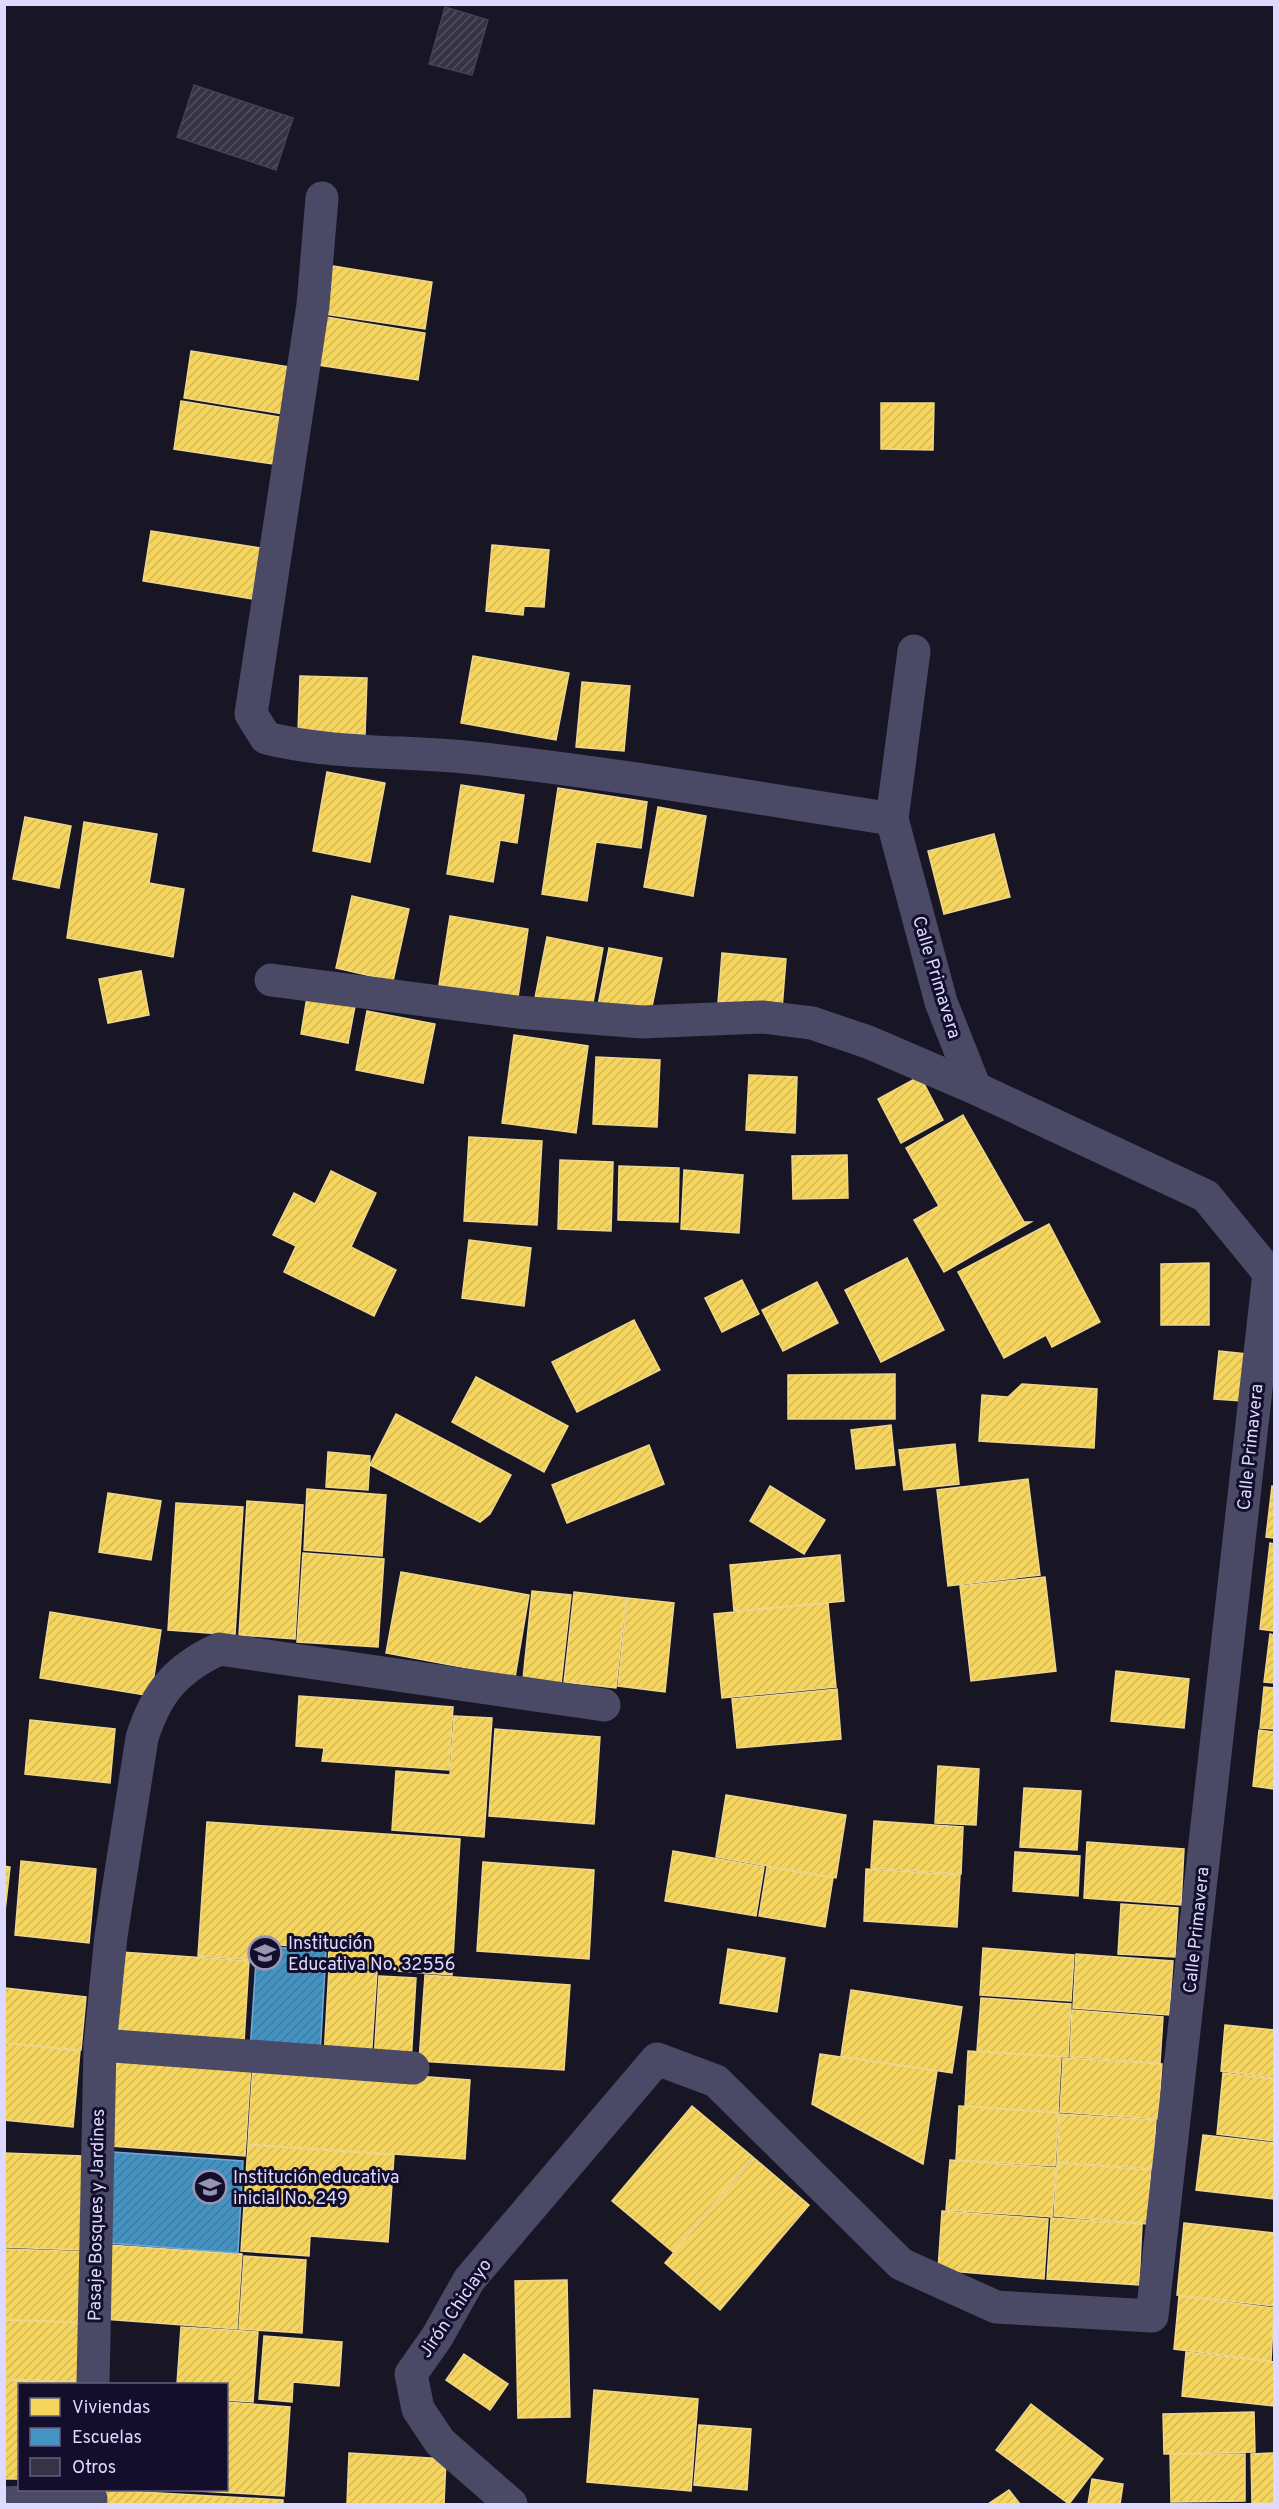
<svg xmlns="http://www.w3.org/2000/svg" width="1279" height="2509" font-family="Overpass,sans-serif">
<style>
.homes{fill:url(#homes-hatch);stroke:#eed68d;stroke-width:1.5}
.schools{fill:url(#schools-hatch);stroke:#71a8d5;stroke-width:1.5}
.building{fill:url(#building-hatch);stroke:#444058;stroke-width:1.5}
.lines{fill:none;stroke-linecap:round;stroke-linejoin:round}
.minor{stroke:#4a4966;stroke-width:33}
.labels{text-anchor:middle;stroke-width:6;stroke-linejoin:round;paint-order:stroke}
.street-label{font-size:18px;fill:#ddd9ff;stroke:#130e2c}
.poi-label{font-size:18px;fill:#ddd9ff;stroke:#130e2c;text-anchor:start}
</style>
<defs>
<pattern id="homes-hatch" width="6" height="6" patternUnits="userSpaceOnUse" patternTransform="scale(1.5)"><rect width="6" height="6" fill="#f6d55c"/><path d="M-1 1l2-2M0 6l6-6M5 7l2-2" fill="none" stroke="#d2b759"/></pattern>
<pattern id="schools-hatch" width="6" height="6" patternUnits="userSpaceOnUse" patternTransform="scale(1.5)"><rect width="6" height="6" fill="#4393c3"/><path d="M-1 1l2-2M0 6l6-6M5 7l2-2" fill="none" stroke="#437a9f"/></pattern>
<pattern id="building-hatch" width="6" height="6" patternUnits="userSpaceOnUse" patternTransform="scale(1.5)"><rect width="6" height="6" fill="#363346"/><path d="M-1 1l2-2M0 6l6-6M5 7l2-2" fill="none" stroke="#535062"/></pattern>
</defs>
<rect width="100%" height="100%" fill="#181525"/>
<g class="homes">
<path d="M333,266L432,282L425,329L325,314Z"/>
<path d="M326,317L425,333L418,380L318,365Z"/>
<path d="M191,351L290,367L283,414L184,398Z"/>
<path d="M181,401L280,417L273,464L174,449Z"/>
<path d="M881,403H934L933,450L881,449Z"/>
<path d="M151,531L260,548L252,599L143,581Z"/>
<path d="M492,545L549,550L544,607L524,606L523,615L486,611Z"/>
<path d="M473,656L569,673L556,740L461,723Z"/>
<path d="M300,676L367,678L365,735L298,732Z"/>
<path d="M582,682L630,686L624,751L576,747Z"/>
<path d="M327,772L385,783L370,862L313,851Z"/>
<path d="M461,785L524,795L517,843L500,840L493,882L447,874Z"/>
<path d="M558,788L647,802L641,848L596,842L587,901L542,894Z"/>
<path d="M658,807L706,816L693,896L644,887Z"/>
<path d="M25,817L71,826L59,888L13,879Z"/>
<path d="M84,822L157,834L149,883L184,889L173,957L67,938Z"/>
<path d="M994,834L1010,897L944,914L928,851Z"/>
<path d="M352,896L409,909L393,981L336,968Z"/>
<path d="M450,916L528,929L518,997L439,985Z"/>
<path d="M547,937L603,948L592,1008L535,998Z"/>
<path d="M609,948L662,958L650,1016L598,1005Z"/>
<path d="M722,953L786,959L782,1009L718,1003Z"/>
<path d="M141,971L149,1015L108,1023L99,979Z"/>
<path d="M307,997L355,1006L348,1043L301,1034Z"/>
<path d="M367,1011L435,1024L423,1083L356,1070Z"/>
<path d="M514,1035L588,1046L576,1133L502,1123Z"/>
<path d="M596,1057L660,1060L657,1127L593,1124Z"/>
<path d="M749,1075L797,1077L795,1133L746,1130Z"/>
<path d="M920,1076L943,1120L901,1143L878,1099Z"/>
<path d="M963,1115L1024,1222H1031L944,1272L914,1220L939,1206L906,1148Z"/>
<path d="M469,1137L542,1141L537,1225L464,1221Z"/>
<path d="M847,1155L848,1198L793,1199L792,1156Z"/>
<path d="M560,1160L613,1162L611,1231L558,1229Z"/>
<path d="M619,1166L679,1168L678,1222L618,1220Z"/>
<path d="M684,1170L743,1175L739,1233L681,1229Z"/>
<path d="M331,1171L376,1193L351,1247L396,1270L374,1316L284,1272L296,1246L273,1235L294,1193L315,1204Z"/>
<path d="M1049,1224L1100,1322L1052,1347L1046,1335L1004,1358L958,1272Z"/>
<path d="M469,1240L531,1248L524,1306L462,1298Z"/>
<path d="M907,1258L944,1330L881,1362L845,1290Z"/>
<path d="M1209,1263V1325H1161V1264Z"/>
<path d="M742,1280L759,1314L722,1332L705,1298Z"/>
<path d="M817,1282L838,1323L783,1351L762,1310Z"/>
<path d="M634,1320L660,1370L577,1412L552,1362Z"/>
<path d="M1219,1351L1247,1354L1243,1401L1214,1399Z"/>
<path d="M895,1374V1419H788V1375Z"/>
<path d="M476,1377L568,1426L544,1472L452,1422Z"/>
<path d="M1022,1384L1097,1389L1094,1448L979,1441L982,1395L1008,1397Z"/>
<path d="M396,1414L511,1475L490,1514L480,1522L370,1465Z"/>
<path d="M891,1425L895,1465L856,1469L851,1430Z"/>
<path d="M955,1444L959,1484L904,1490L899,1450Z"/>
<path d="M649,1445L664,1484L567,1523L552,1485Z"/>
<path d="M328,1452L370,1456L368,1490L326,1487Z"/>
<path d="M1028,1479L1040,1575L948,1586L937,1490Z"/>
<path d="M770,1486L825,1520L804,1554L750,1521Z"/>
<path d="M1272,1486H1274V1538L1266,1537Z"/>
<path d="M307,1489L386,1495L382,1556L304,1550Z"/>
<path d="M108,1493L161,1501L151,1560L99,1552Z"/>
<path d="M247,1501L303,1505L295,1639L239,1635Z"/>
<path d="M176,1503L243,1507L235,1635L168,1630Z"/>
<path d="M1270,1543L1274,1544V1631L1260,1629Z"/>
<path d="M303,1553L384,1559L378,1647L297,1642Z"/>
<path d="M840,1555L844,1601L734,1611L730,1565Z"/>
<path d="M401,1572L529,1595L515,1677L386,1653Z"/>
<path d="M1045,1577L1056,1671L971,1681L960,1586Z"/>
<path d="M532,1591L571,1595L561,1684L523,1679Z"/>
<path d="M574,1592L626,1598L616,1688L564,1682Z"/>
<path d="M627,1598L674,1603L665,1692L618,1686Z"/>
<path d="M828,1603L836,1687L722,1698L714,1614Z"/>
<path d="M50,1612L161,1630L151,1696L40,1678Z"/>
<path d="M1270,1634L1274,1635V1683L1264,1682Z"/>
<path d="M1116,1671L1189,1679L1184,1728L1111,1721Z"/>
<path d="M1264,1687L1274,1688V1729L1260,1728Z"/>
<path d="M837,1689L841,1739L737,1748L732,1699Z"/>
<path d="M299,1696L453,1707L449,1770L322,1761L324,1748L296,1746Z"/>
<path d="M454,1716L492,1718L484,1837L392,1830L396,1771L450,1775Z"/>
<path d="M30,1720L115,1729L110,1783L25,1774Z"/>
<path d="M495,1729L600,1737L594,1824L489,1816Z"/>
<path d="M1259,1730L1274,1732V1789L1253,1786Z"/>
<path d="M938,1766L979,1769L976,1825L935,1823Z"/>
<path d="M1024,1788L1081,1791L1077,1850L1020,1847Z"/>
<path d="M726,1795L846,1815L836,1878L716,1857Z"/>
<path d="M874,1821L963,1827L961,1874L871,1868Z"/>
<path d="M207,1822L460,1839L452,1975L328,1966L329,1949L255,1943L253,1960L198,1956Z"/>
<path d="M1087,1842L1184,1849L1181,1905L1084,1898Z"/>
<path d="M673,1851L764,1867L756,1916L665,1901Z"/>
<path d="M1015,1852L1080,1856L1078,1896L1013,1891Z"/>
<path d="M21,1861L96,1869L89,1943L15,1935Z"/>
<path d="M483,1862L594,1870L589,1959L477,1951Z"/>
<path d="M4,1866L10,1867L4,1920Z"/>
<path d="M767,1867L833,1878L825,1927L759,1916Z"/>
<path d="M866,1869L960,1875L957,1927L864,1921Z"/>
<path d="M1121,1904L1178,1908L1175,1957L1118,1954Z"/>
<path d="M983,1948L1074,1955L1071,2001L980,1995Z"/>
<path d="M728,1949L785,1958L777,2012L720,2003Z"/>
<path d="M121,1952L249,1961L244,2042L116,2033Z"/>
<path d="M1076,1954L1173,1961L1169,2015L1073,2008Z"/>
<path d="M329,1968L377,1972L371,2061L324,2057Z"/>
<path d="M425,1975L570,1985L564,2070L419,2061Z"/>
<path d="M379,1976L416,1978L411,2063L374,2061Z"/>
<path d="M5,1988L86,1997L81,2050L4,2043Z"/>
<path d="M851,1990L962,2007L952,2073L841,2056Z"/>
<path d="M981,1998L1071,2004L1068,2057L977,2051Z"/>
<path d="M1072,2010L1163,2017L1160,2063L1070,2057Z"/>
<path d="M1225,2025L1274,2030V2078L1221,2071Z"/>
<path d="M4,2043L80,2051L73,2127L4,2120Z"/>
<path d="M968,2051L1061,2057L1058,2112L965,2106Z"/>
<path d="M820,2054L937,2071L923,2164L812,2104Z"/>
<path d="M117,2055L251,2065L245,2156L111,2146Z"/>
<path d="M1063,2058L1162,2064L1158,2119L1060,2112Z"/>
<path d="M253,2064L470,2080L465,2159L248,2144Z"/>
<path d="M1223,2073L1274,2079V2141L1217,2134Z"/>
<path d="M692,2106L753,2157L673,2252L612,2201Z"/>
<path d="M959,2106L1059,2113L1055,2166L956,2160Z"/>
<path d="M1060,2114L1156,2120L1153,2169L1057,2162Z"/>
<path d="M1203,2135L1274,2143V2199L1196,2190Z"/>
<path d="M248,2145L394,2155L388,2242L310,2236L309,2256L241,2251Z"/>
<path d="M4,2153L83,2156L80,2250L4,2247Z"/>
<path d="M754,2158L809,2205L720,2310L665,2263Z"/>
<path d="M950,2160L1056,2168L1052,2217L946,2210Z"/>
<path d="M1057,2163L1151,2170L1147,2224L1054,2216Z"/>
<path d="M942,2211L1048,2219L1044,2279L938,2270Z"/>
<path d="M1051,2218L1142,2224L1139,2285L1047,2279Z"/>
<path d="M1184,2223L1274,2233V2306L1177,2295Z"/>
<path d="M108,2245L242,2254L237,2329L103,2319Z"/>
<path d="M5,2249L91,2252L89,2323L4,2319Z"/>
<path d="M244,2256L306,2260L302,2333L239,2329Z"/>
<path d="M567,2280L570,2417L518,2418L515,2281Z"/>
<path d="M1179,2296L1274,2308L1271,2361L1174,2349Z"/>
<path d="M4,2320L89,2323L87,2382L4,2379Z"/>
<path d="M181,2327L258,2332L253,2402L226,2400V2384H177Z"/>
<path d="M264,2336L342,2342L339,2386L293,2382L292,2402L259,2399Z"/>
<path d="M1186,2352L1274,2362V2406L1182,2396Z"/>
<path d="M464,2354L508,2384L490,2410L446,2380Z"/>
<path d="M4,2380L88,2383L20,2384V2479H4Z"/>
<path d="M594,2390L698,2399L691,2491L587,2482Z"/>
<path d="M226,2402L290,2407L284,2496L181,2490H226Z"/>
<path d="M1031,2404L1103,2459L1069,2504L996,2450Z"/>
<path d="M1254,2412L1255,2452L1164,2454L1163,2414Z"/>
<path d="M699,2425L751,2429L747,2490L694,2485Z"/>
<path d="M349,2453L446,2459L444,2504H347Z"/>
<path d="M1274,2453V2503H1252L1251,2454Z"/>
<path d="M1170,2454H1245V2501L1171,2502Z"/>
<path d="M1092,2479L1123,2484L1120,2504H1088Z"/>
<path d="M106,2490L283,2500V2504H105Z"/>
<path d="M1009,2490L1020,2504H988Z"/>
</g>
<g class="schools">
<path d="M257,1946L326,1951L320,2056L250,2051Z"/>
<path d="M113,2152L243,2161L238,2253L108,2243Z"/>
</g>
<g class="building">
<path d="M445,7L488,20L472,75L429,64Z"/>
<path d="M194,85L293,118L276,170L177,137Z"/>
</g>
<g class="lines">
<g class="minor">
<path d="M322,198L313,305L251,714L266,738C331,754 398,751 465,757C608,772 750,797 892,819"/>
<path d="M271,980L517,1012L642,1022L762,1017L812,1023L868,1042L975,1088"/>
<path d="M100,2045L413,2068"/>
<path d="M93,2384L100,2045L111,1936L142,1738C156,1693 176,1669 219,1649L604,1705"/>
<path d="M4,2503L91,2499"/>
<path d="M511,2504L440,2442L418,2409L411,2374L437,2337L469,2280L657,2059L716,2081L901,2264L996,2307L1152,2316L1269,1273L1206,1196L975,1088L941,1002L892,819L914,651"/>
</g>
</g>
<defs>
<symbol id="school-ring" viewBox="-11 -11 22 22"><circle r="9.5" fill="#130e2c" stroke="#9894b3" stroke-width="1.5"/><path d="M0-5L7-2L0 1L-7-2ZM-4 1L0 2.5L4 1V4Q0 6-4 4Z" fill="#9894b3"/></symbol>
</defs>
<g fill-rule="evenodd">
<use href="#school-ring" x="246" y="1934" width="38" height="38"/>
<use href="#school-ring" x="191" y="2168" width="38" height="38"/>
</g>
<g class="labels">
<g class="street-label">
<text transform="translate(937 977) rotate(73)" y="6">Calle Primavera</text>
<text transform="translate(1250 1447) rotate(-84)" y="6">Calle Primavera</text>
<text transform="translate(1196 1930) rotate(-84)" y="6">Calle Primavera</text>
<text transform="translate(96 2215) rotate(-89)" y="6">Pasaje Bosques y Jardines</text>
<text transform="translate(455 2308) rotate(-56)" y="6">Jirón Chiclayo</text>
</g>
<g class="poi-label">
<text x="288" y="1949">Institución<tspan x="288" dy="21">Educativa No. 32556</tspan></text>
<text x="233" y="2183">Institución educativa<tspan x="233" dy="21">inicial No. 249</tspan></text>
</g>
</g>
<rect width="1279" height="2509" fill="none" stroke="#ddd9ff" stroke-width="12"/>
<rect x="18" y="2383" width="210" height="108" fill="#130e2c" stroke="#645f80" stroke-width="1.5"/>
<rect x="30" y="2398" width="30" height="18" fill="#f6d55c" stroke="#645f80" stroke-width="1.5"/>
<text x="72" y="2413" font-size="18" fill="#ddd9ff">Viviendas</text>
<rect x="30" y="2428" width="30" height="18" fill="#4393c3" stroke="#645f80" stroke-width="1.5"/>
<text x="72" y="2443" font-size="18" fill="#ddd9ff">Escuelas</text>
<rect x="30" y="2458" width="30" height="18" fill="#363346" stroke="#645f80" stroke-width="1.5"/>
<text x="72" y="2473" font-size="18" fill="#ddd9ff">Otros</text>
</svg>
